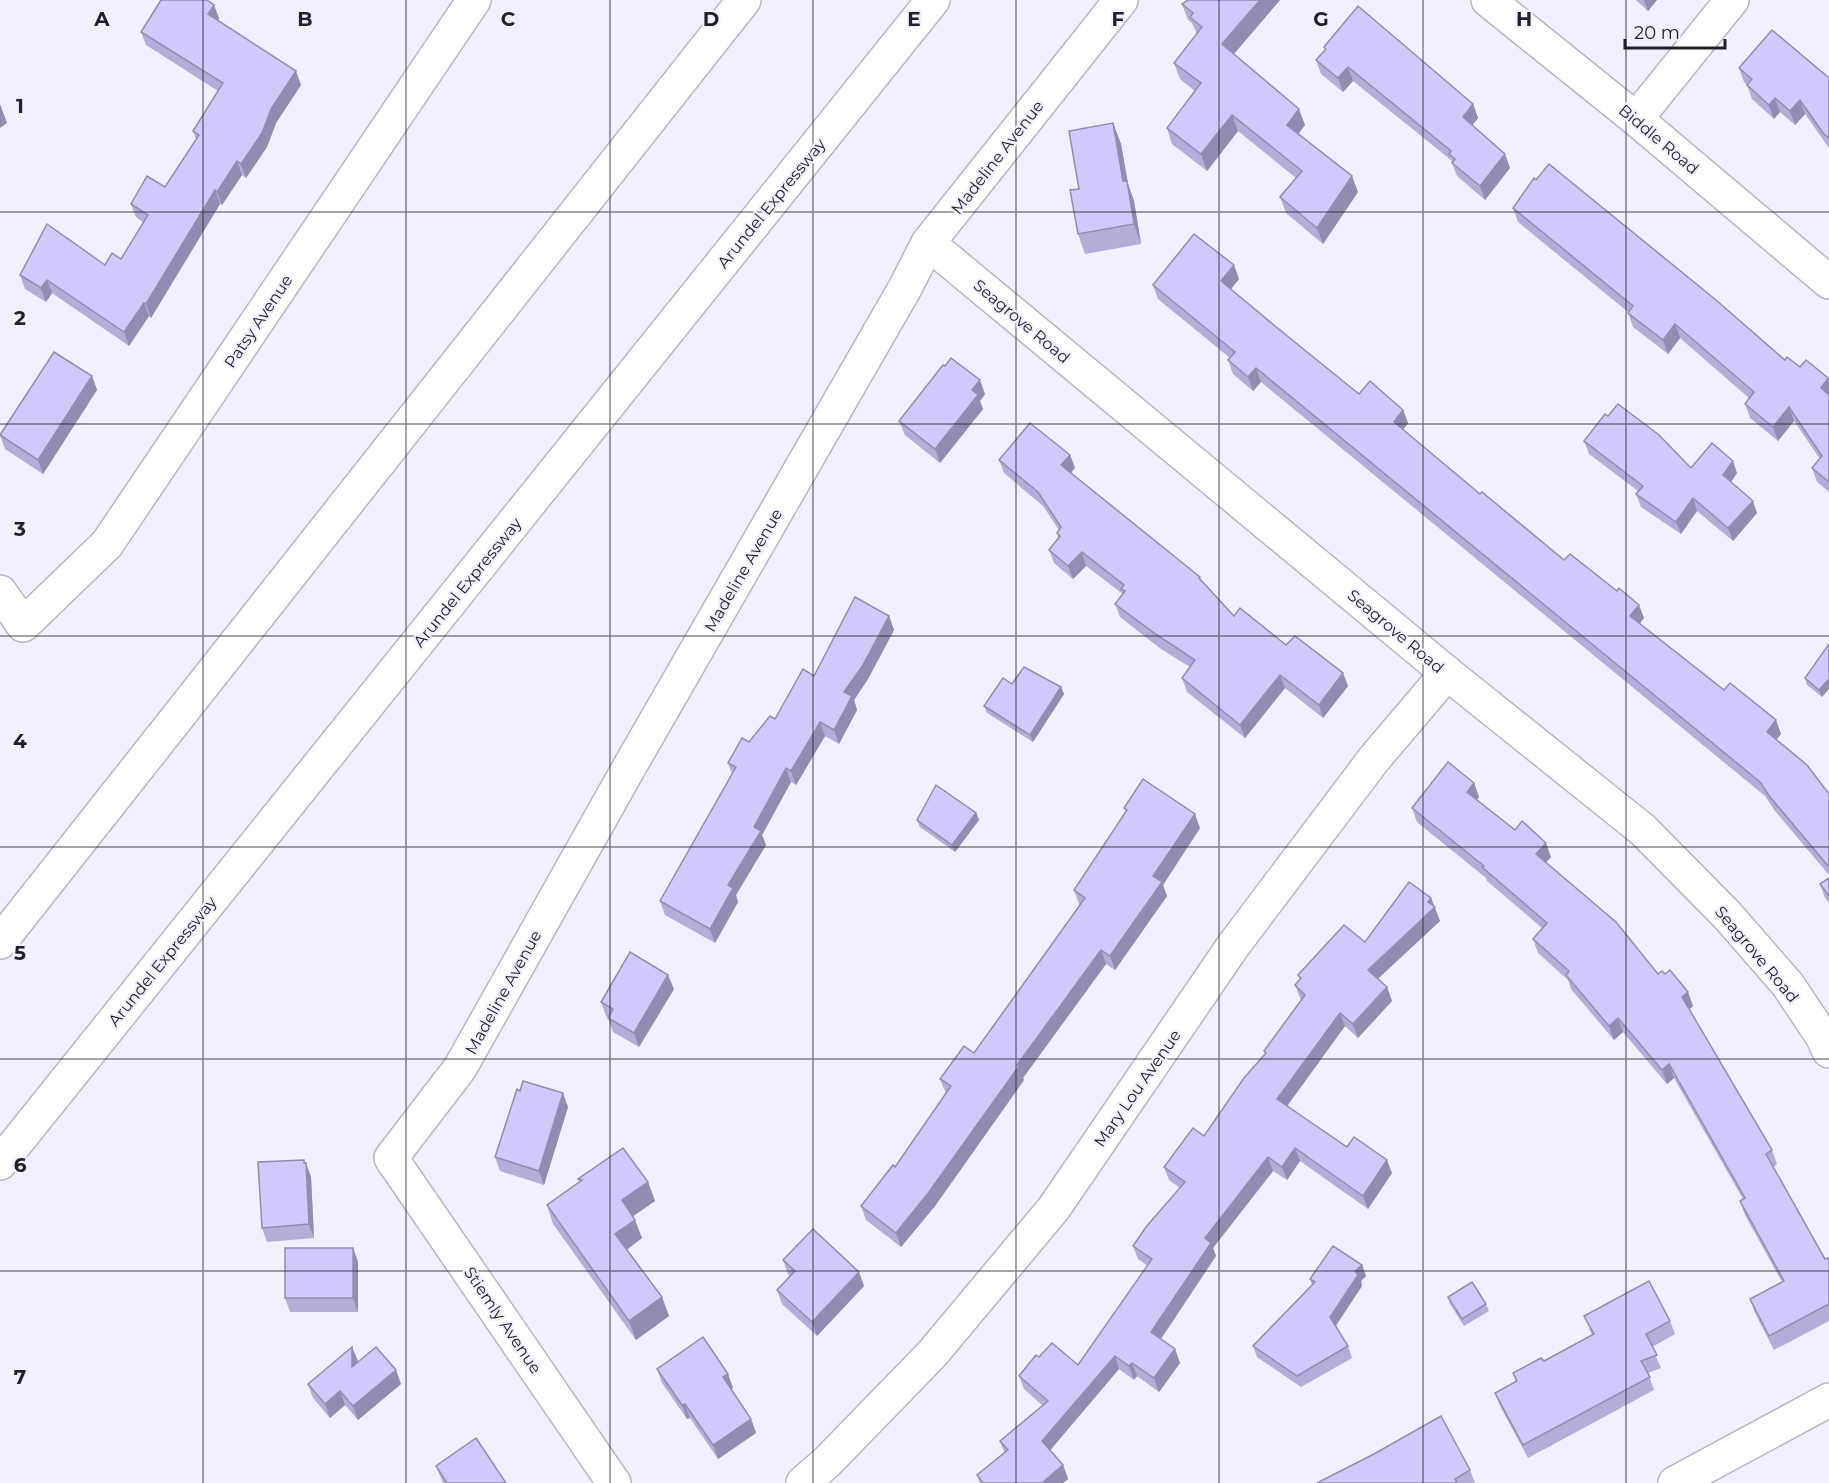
<svg xmlns="http://www.w3.org/2000/svg" width="1829" height="1483" font-family="Montserrat,sans-serif">
<style>
.lines{fill:none;stroke-linecap:round;stroke-linejoin:round}
.minor-casing{stroke:#b8b5c7;stroke-width:36}
.motorway-casing{stroke:#b8b5c7;stroke-width:36}
.minor{stroke:#fff;stroke-width:33}
.motorway{stroke:#fff;stroke-width:33}
.wall{fill:#b2add9}
.shaded-wall{fill:#918db0}
.building{fill:#cfc9fc;stroke:#918db0;stroke-width:1.5}
.grid{fill:none;stroke:#232128;stroke-width:1.5;stroke-opacity:0.55}
.labels{text-anchor:middle;stroke-width:4.5;stroke-linejoin:round;paint-order:stroke}
.street-label{font-size:16px;fill:#232128;stroke:#f2effe}
.grid-label{font-size:20px;text-anchor:middle;font-weight:bold;fill:#232128;stroke:#f2effe;stroke-width:4.5;stroke-linejoin:round;paint-order:stroke}
</style>
<rect width="100%" height="100%" fill="#f2effe"/>
<g class="lines">
<defs>
<g id="minor">
<path d="M1488,0L1636,119L1829,282"/>
<path d="M1636,119L1732,0"/>
<path d="M928,243L1447,673L1643,830L1727,915L1788,985L1822,1036L1829,1051"/>
<path d="M0,592L23,625L107,544L474,0"/>
<path d="M614,1483L391,1158L460,1068L631,764L905,288L928,243L1121,0"/>
<path d="M803,1483L827,1462L932,1354L1054,1208L1233,946L1374,759L1447,673"/>
<path d="M1675,1483L1829,1400"/>
</g>
<g id="motorway">
<path d="M0,942L744,0"/>
<path d="M0,1163L933,0"/>
</g>
</defs>
<use href="#minor" class="minor-casing"/>
<use href="#motorway" class="motorway-casing"/>
<use href="#minor" class="minor"/>
<use href="#motorway" class="motorway"/>
</g>
<g class="wall">
<path d="M1188,0H1280L1233,54L1305,125L1298,134L1358,192L1323,244L1286,213L1280,197L1296,178L1238,131L1207,171L1172,144L1167,128L1195,91L1180,79L1174,63L1197,34L1192,23L1188,20L1182,4Z"/>
<path d="M1636,0H1657L1648,11Z"/>
<path d="M219,18L218,21L301,85L276,123L267,147L246,178L242,175L222,205L220,204L151,318L149,316L129,346L52,293L46,302L25,289L20,275L105,265L121,259L144,223L136,217L131,204L165,187L196,139L193,131L218,91L146,45L141,32Z"/>
<path d="M1324,47L1473,104L1478,118L1472,125L1510,168L1485,200L1457,176L1451,160L1353,81L1343,92L1321,74L1316,60L1325,50Z"/>
<path d="M1739,68L1829,78V148L1805,114L1795,125L1780,112L1774,119L1752,99L1747,85L1744,82Z"/>
<path d="M1113,123L1121,144L1128,184L1134,201L1141,244L1085,254L1078,234L1079,189Z"/>
<path d="M1513,208L1785,360L1829,380V492L1817,482L1812,468L1820,459L1794,421L1778,441L1750,418L1745,404L1749,398L1680,338L1668,354L1633,327L1628,312L1518,222Z"/>
<path d="M1239,279L1231,289L1275,326L1359,394L1403,410L1408,423L1403,430L1480,494L1564,560L1644,618L1640,623L1781,734L1776,740L1829,794V875L1775,811L1765,796L1261,382L1253,391L1233,374L1228,360L1230,358L1158,299L1153,285Z"/>
<path d="M92,376L97,390L43,474L5,449L0,435Z"/>
<path d="M985,394L980,401L983,409L940,463L905,435L899,421Z"/>
<path d="M1608,416L1691,468L1737,473L1731,482L1757,513L1733,541L1697,511L1681,534L1641,507L1636,494L1638,491L1589,454L1584,441Z"/>
<path d="M1070,455L1075,468L1071,473L1200,577L1201,581L1234,616L1286,645L1348,686L1323,718L1285,688L1245,738L1187,692L1182,678L1190,667L1161,649L1120,617L1115,604L1123,594L1086,566L1073,579L1054,563L1049,550L1058,538L1057,533L1059,530L1043,506L1004,473L999,460Z"/>
<path d="M889,616L894,630L868,679L854,700L857,710L839,744L825,736L796,785L791,782L762,835L766,845L736,895L738,902L715,943L665,915L660,901L732,774L728,763L775,719L814,676Z"/>
<path d="M1829,644L1822,697L1807,685L1805,678Z"/>
<path d="M1012,684L1061,687L1064,694L1033,742L987,713L984,706Z"/>
<path d="M1474,783L1479,797L1477,800L1551,857L1546,862L1658,974L1693,1006L1689,1010L1772,1150L1777,1164L1773,1167L1825,1259L1829,1260V1321L1774,1350L1755,1313L1750,1299L1782,1282L1745,1215L1740,1201L1743,1199L1674,1078L1667,1084L1623,1032L1614,1040L1571,989L1568,980L1538,953L1533,939L1542,928L1487,881L1486,878L1417,822L1412,808Z"/>
<path d="M1124,808L1200,828L1163,885L1167,896L1115,970L1106,964L1023,1078L1024,1080L935,1206L901,1247L866,1220L861,1206L895,1167L946,1093L940,1079L974,1053L1080,905L1079,904L1074,890L1126,813Z"/>
<path d="M976,813L979,820L955,852L920,827L917,820Z"/>
<path d="M1829,878V903L1825,898L1820,884Z"/>
<path d="M1431,898L1440,921L1378,979L1387,987L1392,1001L1358,1038L1345,1026L1287,1106L1347,1147L1392,1173L1368,1209L1300,1161L1287,1180L1273,1171L1213,1248L1216,1256L1161,1339L1175,1349L1180,1363L1159,1392L1137,1376L1134,1380L1119,1369L1050,1450L1063,1465L1068,1479L1063,1483H980L977,1475L1004,1452L1000,1441L1043,1406L1024,1389L1019,1376L1039,1357L1078,1365L1148,1266L1138,1259L1133,1246L1180,1188L1169,1180L1164,1167L1204,1136L1265,1054L1264,1051L1301,1000L1295,985L1300,980L1298,975L1365,942Z"/>
<path d="M674,989L639,1047L613,1032L608,1018V1017L606,1016L601,1002Z"/>
<path d="M520,1091L568,1107L544,1185L500,1171L495,1157Z"/>
<path d="M304,1160L311,1177L314,1238L267,1242L262,1228Z"/>
<path d="M578,1179L648,1182L655,1201L633,1216L642,1238L627,1250L662,1297L669,1316L636,1340L553,1224L547,1205L579,1182Z"/>
<path d="M353,1248L358,1262V1312H290L285,1298Z"/>
<path d="M783,1260L864,1286L817,1336L782,1304L777,1290L790,1276L788,1274Z"/>
<path d="M1362,1265L1366,1276L1361,1281L1362,1286L1336,1326L1348,1346L1352,1358L1301,1387L1257,1357L1253,1346L1312,1285L1310,1279Z"/>
<path d="M1448,1297L1486,1304L1489,1311L1464,1326L1450,1304Z"/>
<path d="M1584,1316L1670,1321L1675,1334L1652,1347L1661,1368L1648,1373L1654,1390L1528,1458L1500,1406L1495,1393L1516,1382L1513,1373L1544,1361L1592,1335Z"/>
<path d="M352,1347L358,1363L401,1384L358,1420L345,1405L330,1418L313,1398L308,1384Z"/>
<path d="M657,1369L728,1374L733,1388L731,1389L751,1419L756,1433L718,1459L690,1418L687,1419L662,1383Z"/>
<path d="M436,1466L506,1483H443Z"/>
<path d="M1470,1470L1475,1483H1317Z"/>
</g>
<g class="shaded-wall">
<path d="M1260,0H1280L1228,61L1222,44Z"/>
<path d="M1644,0H1657L1648,11Z"/>
<path d="M214,5L219,18L213,28L208,14Z"/>
<path d="M1348,67L1353,81L1343,92L1338,78Z"/>
<path d="M296,71L301,85L276,123L267,147L246,178L241,164L271,109Z"/>
<path d="M1775,98L1780,112L1774,119L1769,105Z"/>
<path d="M1800,100L1805,114L1795,125L1790,111Z"/>
<path d="M0,104L7,123L0,128Z"/>
<path d="M1473,104L1478,118L1468,131L1463,117Z"/>
<path d="M1299,109L1305,125L1293,141L1287,125Z"/>
<path d="M1232,115L1238,131L1207,171L1201,154Z"/>
<path d="M1113,123L1121,144L1128,184L1134,201L1141,244L1134,224L1123,181Z"/>
<path d="M1505,154L1510,168L1485,200L1480,186Z"/>
<path d="M237,161L242,175L222,205L217,192Z"/>
<path d="M1352,176L1358,192L1323,244L1317,228Z"/>
<path d="M215,190L220,204L151,318L146,304Z"/>
<path d="M1234,265L1239,279L1227,294L1221,281Z"/>
<path d="M47,280L52,293L46,302L41,288Z"/>
<path d="M144,303L149,316L129,346L124,332Z"/>
<path d="M1675,324L1680,338L1668,354L1663,340Z"/>
<path d="M1256,368L1261,382L1253,391L1248,377Z"/>
<path d="M92,376L97,390L43,474L38,460Z"/>
<path d="M1828,378L1829,380V398L1821,388Z"/>
<path d="M980,380L985,394L980,401L983,409L940,463L935,449L972,390Z"/>
<path d="M1789,407L1794,421L1778,441L1773,427Z"/>
<path d="M1403,410L1408,423L1399,435L1394,422Z"/>
<path d="M1070,455L1075,468L1066,478L1061,465Z"/>
<path d="M1733,461L1737,473L1727,488L1723,475Z"/>
<path d="M1693,498L1697,511L1681,534L1676,522Z"/>
<path d="M1753,501L1757,513L1733,541L1728,528Z"/>
<path d="M1082,552L1086,566L1073,579L1068,566Z"/>
<path d="M1639,605L1644,618L1635,629L1630,616Z"/>
<path d="M889,616L894,630L868,679L854,700L857,710L839,744L834,730L844,692Z"/>
<path d="M1343,673L1348,686L1323,718L1319,705Z"/>
<path d="M1280,675L1285,688L1245,738L1240,725Z"/>
<path d="M1829,679V689L1822,697L1819,690Z"/>
<path d="M1061,687L1064,694L1033,742L1030,735Z"/>
<path d="M1776,720L1781,734L1772,746L1767,732Z"/>
<path d="M820,722L825,736L796,785L791,771Z"/>
<path d="M786,768L791,782L762,835L766,845L736,895L738,902L715,943L710,929L754,827Z"/>
<path d="M1474,783L1479,797L1472,806L1467,792Z"/>
<path d="M976,813L979,820L955,852L952,845Z"/>
<path d="M1195,814L1200,828L1163,885L1167,896L1115,970L1110,956L1153,876Z"/>
<path d="M1546,843L1551,857L1541,868L1536,854Z"/>
<path d="M1431,898L1440,921L1373,983L1368,970Z"/>
<path d="M1101,950L1106,964L1023,1078L1024,1080L935,1206L901,1247L896,1233Z"/>
<path d="M668,975L674,989L639,1047L634,1033Z"/>
<path d="M1387,987L1392,1001L1358,1038L1353,1024Z"/>
<path d="M1688,992L1693,1006L1687,1011L1682,997Z"/>
<path d="M1340,1013L1345,1026L1282,1113L1277,1099Z"/>
<path d="M1618,1018L1623,1032L1614,1040L1609,1026Z"/>
<path d="M1669,1064L1674,1078L1667,1084L1662,1070Z"/>
<path d="M563,1093L568,1107L544,1185L539,1171Z"/>
<path d="M1295,1148L1300,1161L1287,1180L1282,1167Z"/>
<path d="M1268,1157L1273,1171L1213,1248L1216,1256L1156,1346L1151,1332L1205,1238Z"/>
<path d="M304,1160L306,1167V1163L311,1177L314,1238L309,1224Z"/>
<path d="M1387,1160L1392,1173L1368,1209L1363,1196Z"/>
<path d="M648,1182L655,1201L629,1219L622,1200Z"/>
<path d="M635,1220L642,1238L622,1253L615,1234Z"/>
<path d="M353,1248L358,1262V1312L353,1298Z"/>
<path d="M1362,1265L1366,1276L1361,1281L1362,1286L1334,1328L1330,1317L1355,1271Z"/>
<path d="M859,1272L864,1286L817,1336L812,1322Z"/>
<path d="M662,1297L669,1316L636,1340L629,1321Z"/>
<path d="M352,1347L358,1361V1381L352,1367Z"/>
<path d="M1175,1349L1180,1363L1159,1392L1154,1378Z"/>
<path d="M1115,1356L1119,1369L1047,1454L1042,1441Z"/>
<path d="M1132,1363L1137,1376L1134,1380L1129,1366Z"/>
<path d="M396,1370L401,1384L358,1420L353,1406Z"/>
<path d="M728,1374L733,1388L728,1391L723,1377Z"/>
<path d="M340,1391L345,1405L330,1418L325,1404Z"/>
<path d="M685,1404L690,1418L687,1419L682,1405Z"/>
<path d="M751,1419L756,1433L718,1459L713,1445Z"/>
<path d="M1063,1465L1068,1479L1063,1483H1042Z"/>
</g>
<g class="building">
<path d="M161,0H207L214,5L208,14L296,71L271,109L262,133L241,164L237,161L217,192L215,190L146,304L144,303L124,332L47,280L41,288L20,275L47,224L105,265L112,253L121,259L148,215L131,204L147,176L165,187L199,135L193,131L223,83L141,32Z"/>
<path d="M1188,0H1260L1222,44L1299,109L1287,125L1352,176L1317,228L1280,197L1302,171L1232,115L1201,154L1167,128L1201,83L1174,63L1202,27L1190,17L1193,13L1182,4Z"/>
<path d="M1358,6L1473,104L1463,117L1505,154L1480,186L1452,163L1455,159L1449,154L1451,151L1348,67L1338,78L1316,60L1326,49L1324,47Z"/>
<path d="M1772,30L1829,78V138L1823,133L1800,100L1790,111L1775,98L1769,105L1747,85L1752,79L1739,68Z"/>
<path d="M1113,123L1123,181H1127L1134,224L1078,234L1070,190L1079,189L1069,131Z"/>
<path d="M1549,164L1716,300L1785,360L1787,357L1800,367L1806,360L1828,378L1821,388L1829,395V482L1812,468L1822,456L1789,407L1773,427L1745,404L1754,392L1675,324L1663,340L1628,313L1633,306L1513,208L1534,178L1536,180Z"/>
<path d="M1194,234L1234,265L1221,281L1275,326L1359,394L1370,381L1403,410L1394,422L1480,494L1482,492L1564,560L1570,554L1617,591L1619,588L1639,605L1630,616L1724,690L1730,683L1776,720L1767,732L1807,765L1829,794V867L1770,797L1760,782L1256,368L1248,377L1228,360L1235,352L1153,285Z"/>
<path d="M54,352L92,376L38,460L0,435Z"/>
<path d="M951,358L980,380L972,390L978,395L935,449L899,421L943,365L945,366Z"/>
<path d="M1618,404L1659,435L1691,468L1712,443L1733,461L1723,475L1753,501L1728,528L1693,498L1676,522L1636,494L1643,486L1584,441L1605,414L1608,416Z"/>
<path d="M1030,423L1070,455L1061,465L1200,577L1199,578L1234,616L1240,608L1286,645L1295,636L1343,673L1319,705L1280,675L1240,725L1182,678L1195,660L1157,635L1115,604L1125,591L1121,589L1124,585L1082,552L1068,566L1049,550L1060,536L1057,533L1061,527L1038,492L999,460Z"/>
<path d="M855,597L889,616L863,665L844,692L852,696L834,730L820,722L791,771L786,768L754,827L761,831L728,885L733,888L710,929L660,901L736,767L728,763L742,738L749,742L770,716L775,719L803,669L814,676Z"/>
<path d="M1829,644V679L1819,690L1805,678Z"/>
<path d="M1024,667L1061,687L1030,735L984,706L1003,678L1012,684Z"/>
<path d="M1448,762L1474,783L1467,792L1515,830L1522,821L1546,843L1536,854L1616,922L1658,974L1662,971L1665,974L1670,970L1688,992L1682,997L1772,1150L1766,1154L1825,1259L1828,1258L1829,1260V1304L1769,1336L1750,1299L1784,1281L1740,1201L1745,1198L1669,1064L1662,1070L1618,1018L1609,1026L1566,975L1569,971L1533,939L1547,923L1482,867L1484,866L1412,808Z"/>
<path d="M1143,779L1195,814L1153,876L1162,882L1110,956L1101,950L1017,1065L1019,1066L929,1192L896,1233L861,1206L893,1165L895,1167L951,1086L940,1079L964,1046L974,1053L1085,898L1074,890L1127,810L1124,808Z"/>
<path d="M936,785L976,813L952,845L917,820Z"/>
<path d="M1829,878V896L1820,884Z"/>
<path d="M1409,882L1431,898L1428,902L1435,907L1368,970L1387,987L1353,1024L1340,1013L1277,1099L1347,1147L1354,1137L1387,1160L1363,1196L1295,1148L1282,1167L1268,1157L1205,1238L1211,1243L1151,1332L1175,1349L1154,1378L1132,1363L1129,1366L1115,1356L1042,1441L1063,1465L1042,1483H983L977,1475L1008,1450L1000,1441L1048,1401L1019,1376L1036,1355L1039,1357L1052,1343L1078,1365L1152,1259L1133,1246L1146,1227L1185,1182L1164,1167L1193,1128L1204,1136L1244,1078L1266,1053L1264,1051L1305,995L1295,985L1301,978L1298,975L1344,925L1365,942Z"/>
<path d="M630,952L668,975L634,1033L608,1018L613,1009L601,1002Z"/>
<path d="M523,1081L563,1093L539,1171L495,1157L517,1089L520,1091Z"/>
<path d="M623,1148L648,1182L622,1200L635,1220L615,1234L662,1297L629,1321L547,1205L582,1180L578,1179Z"/>
<path d="M304,1160V1163H306L309,1224L262,1228L258,1162Z"/>
<path d="M813,1229L859,1272L812,1322L777,1290L795,1271L783,1260Z"/>
<path d="M1333,1246L1362,1265L1355,1271L1358,1275L1330,1317L1348,1346L1297,1376L1253,1346L1315,1282L1310,1279Z"/>
<rect x="285" y="1248" width="68" height="50"/>
<path d="M1649,1281L1670,1321L1646,1334L1657,1355L1641,1361L1650,1377L1523,1445L1495,1393L1517,1381L1513,1373L1541,1358L1544,1361L1594,1334L1584,1316Z"/>
<path d="M1472,1282L1486,1304L1462,1319L1448,1297Z"/>
<path d="M703,1337L728,1374L723,1377L751,1419L713,1445L685,1404L682,1405L657,1369Z"/>
<path d="M352,1347V1367L376,1347L396,1370L353,1406L340,1391L325,1404L308,1384Z"/>
<path d="M1441,1416L1470,1470L1455,1479L1457,1483H1317L1374,1454Z"/>
<path d="M476,1438L506,1483H447L436,1466Z"/>
</g>
<path class="grid" d="M203,0V1483M406,0V1483M610,0V1483M813,0V1483M1016,0V1483M1219,0V1483M1423,0V1483M1626,0V1483M0,212H1829M0,424H1829M0,636H1829M0,847H1829M0,1059H1829M0,1271H1829"/>
<g class="labels">
<g class="street-label">
<text transform="translate(1659 139) rotate(40)" y="6">Biddle Road</text>
<text transform="translate(997 157) rotate(-52)" y="6">Madeline Avenue</text>
<text transform="translate(771 203) rotate(-51)" y="6">Arundel Expressway</text>
<text transform="translate(258 321) rotate(-56)" y="6">Patsy Avenue</text>
<text transform="translate(1022 321) rotate(40)" y="6">Seagrove Road</text>
<text transform="translate(743 570) rotate(-60)" y="6">Madeline Avenue</text>
<text transform="translate(467 582) rotate(-51)" y="6">Arundel Expressway</text>
<text transform="translate(1396 631) rotate(40)" y="6">Seagrove Road</text>
<text transform="translate(1757 954) rotate(50)" y="6">Seagrove Road</text>
<text transform="translate(162 961) rotate(-51)" y="6">Arundel Expressway</text>
<text transform="translate(503 992) rotate(-61)" y="6">Madeline Avenue</text>
<text transform="translate(1137 1088) rotate(-55)" y="6">Mary Lou Avenue</text>
<text transform="translate(503 1320) rotate(56)" y="6">Stiemly Avenue</text>
</g>
</g>
<g class="grid-label">
<text x="102" y="26">A</text>
<text x="305" y="26">B</text>
<text x="508" y="26">C</text>
<text x="711" y="26">D</text>
<text x="914" y="26">E</text>
<text x="1118" y="26">F</text>
<text x="1321" y="26">G</text>
<text x="1524" y="26">H</text>
<text x="20" y="113">1</text>
<text x="20" y="325">2</text>
<text x="20" y="536">3</text>
<text x="20" y="748">4</text>
<text x="20" y="960">5</text>
<text x="20" y="1172">6</text>
<text x="20" y="1384">7</text>
</g>
<path d="M1625 39v9h100v-9" fill="none" stroke="#232128" stroke-width="3"/>
<text x="1634" y="39" font-size="18" fill="#232128" stroke="#f2effe" stroke-width="4.5" paint-order="stroke">20 m</text>
</svg>
